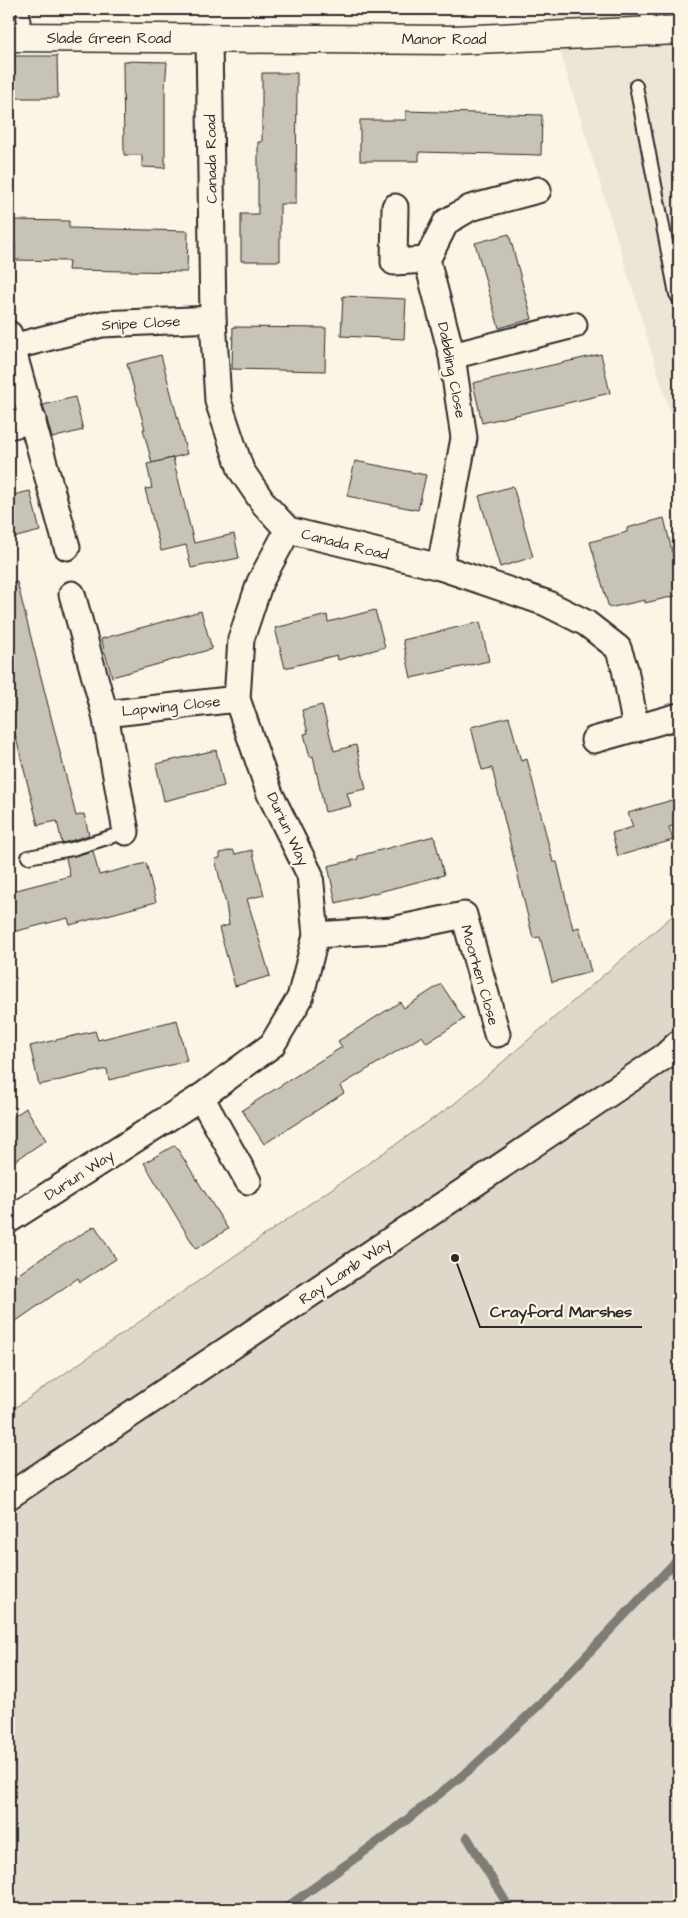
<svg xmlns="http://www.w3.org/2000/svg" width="688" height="1918" font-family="'Architects Daughter',sans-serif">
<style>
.built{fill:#ece6d7}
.green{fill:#ded8ca;stroke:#84827a}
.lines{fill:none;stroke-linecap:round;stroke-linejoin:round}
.stream{stroke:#7d7b74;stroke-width:9}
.building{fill:#c8c3b7;stroke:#2b2b2b}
.lane-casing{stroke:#2b2b2b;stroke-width:16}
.street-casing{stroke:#2b2b2b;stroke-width:29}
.secondary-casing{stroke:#2b2b2b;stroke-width:31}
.lane{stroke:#fcf5e5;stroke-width:12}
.street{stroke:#fcf5e5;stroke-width:25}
.secondary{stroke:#fcf5e5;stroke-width:28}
.labels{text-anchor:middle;stroke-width:4.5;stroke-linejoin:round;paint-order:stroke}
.street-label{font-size:15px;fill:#2b2b2b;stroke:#fcf5e5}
.leader{fill:none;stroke:#2b2b2b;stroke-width:2}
.callout-dot{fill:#2b2b2b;stroke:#fcf5e5;stroke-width:2}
.callout-label{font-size:16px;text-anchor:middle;font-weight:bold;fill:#2b2b2b;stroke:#fcf5e5;stroke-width:4.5;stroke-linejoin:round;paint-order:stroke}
</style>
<rect width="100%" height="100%" fill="#fcf5e5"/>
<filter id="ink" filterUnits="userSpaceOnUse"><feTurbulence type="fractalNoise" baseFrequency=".02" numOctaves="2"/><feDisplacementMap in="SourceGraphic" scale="10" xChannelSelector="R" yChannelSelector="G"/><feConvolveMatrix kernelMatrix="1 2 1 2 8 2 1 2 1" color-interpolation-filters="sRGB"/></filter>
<g filter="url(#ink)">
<g class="built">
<path d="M196,9H365L196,10Z"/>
<path d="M547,9H679V442Z"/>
</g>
<path class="green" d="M679,910V1909H9V1412L454,1104Z"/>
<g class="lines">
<g class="stream">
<path d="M467,1837L510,1909"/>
<path d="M284,1909L389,1834L473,1767L538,1706L679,1558"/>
</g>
</g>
<g class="building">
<path d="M13,56H57L58,98H9V72H13Z"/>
<path d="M123,61L167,62L165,87V168L142,167V155H124Z"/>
<path d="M262,73H297L296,204H280V261H241V214H258V142H262Z"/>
<path d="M406,111L542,115L541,155L419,152V161H360V120H406Z"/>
<path d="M9,220L69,221V228L188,231L187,272L68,270L69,261L15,260V244H9Z"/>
<path d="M509,234L532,319L499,328L475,243Z"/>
<path d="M343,296L406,299L404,339L341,336Z"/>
<path d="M233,327L326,328L325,371L232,369Z"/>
<path d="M601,354L610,393L482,423L473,383Z"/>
<path d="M161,355L187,454L152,463L143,429H145L127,364Z"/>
<path d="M75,397L83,430L52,438L43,405Z"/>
<path d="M173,458L194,543L234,534L239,558L191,568L186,545L161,551L145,489L152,488L147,464Z"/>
<path d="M355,461L426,475L418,510L347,496Z"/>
<path d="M513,486L533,557L500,567L479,496Z"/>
<path d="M30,491L40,531L9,539V496Z"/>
<path d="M664,518L679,580V595L645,603V600L609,608L590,542L627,532V528Z"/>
<path d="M17,582L76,816L84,814L89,835L70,841L62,843L57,821L38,825L9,710V583Z"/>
<path d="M375,610L385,647L338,660L337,655L285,668L275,628L327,615L328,622Z"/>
<path d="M201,611L212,649L112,677L101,639Z"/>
<path d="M480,622L489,661L411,678L403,640Z"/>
<path d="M322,705L334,751L356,745L366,789L347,793L351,806L325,812L313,756L310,757L304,734L308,733L302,710Z"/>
<path d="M509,717L521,761L527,759L553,862H557L573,929L579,927L591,972L552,982L540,937L533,938L492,768L482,770L471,727Z"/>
<path d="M216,750L224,786L164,801L156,764Z"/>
<path d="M679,798V824L669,827L673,840L618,856L612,833L633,827L628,813Z"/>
<path d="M434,836L444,875L336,903L328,866L358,859V856Z"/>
<path d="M233,850L235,854L252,850L264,895L247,899L270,976L235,986L219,928L229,925L226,904L215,859L220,858V853Z"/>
<path d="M93,851L99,875L146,863L156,902L70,925L68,918L9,933V892L70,876L66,858Z"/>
<path d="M441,984L464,1019L427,1043L422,1036L340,1086L344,1093L264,1144L242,1110L342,1047L338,1041L400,1002L404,1008Z"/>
<path d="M177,1020L187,1061L109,1080L107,1069L39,1085L30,1046L95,1031L98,1040Z"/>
<path d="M26,1108L46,1140L9,1165V1120Z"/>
<path d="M175,1145L228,1229L196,1249L144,1163Z"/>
<path d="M95,1226L116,1259L80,1282L78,1278L9,1326V1281L37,1261Z"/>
</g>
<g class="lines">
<defs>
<g id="lane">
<path d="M23,9L24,37"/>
<path d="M647,9L649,32"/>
<path d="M636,86L676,294L679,299"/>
<path d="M28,857L72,849L126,832"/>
</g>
<g id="street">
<path d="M209,37L213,319L218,401L241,470L264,504L288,530L440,567L546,603L586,623L618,648L625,669L636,729"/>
<path d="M395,207L394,262L427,260L452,356L464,438L440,567"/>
<path d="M427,260L446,222L470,208L538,190"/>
<path d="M9,334L12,347L102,324L213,319"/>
<path d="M12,347L67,547"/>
<path d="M452,356L574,325"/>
<path d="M9,426L33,420"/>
<path d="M72,594L105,714L126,832"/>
<path d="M105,714L237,699"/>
<path d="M594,740L679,716"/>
<path d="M316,935L392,930L464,915L497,1034"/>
<path d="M201,1097L248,1181"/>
<path d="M9,1220L201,1097L272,1045L300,998L316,935L310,875L270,794L237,699L241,639L260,582L288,530"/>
<path d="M9,1496L665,1056L679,1043"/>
</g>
<path id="secondary" d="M9,37L453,40L679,30"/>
</defs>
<use href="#lane" class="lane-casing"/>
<use href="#street" class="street-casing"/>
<use href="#secondary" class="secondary-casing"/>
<use href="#lane" class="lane"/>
<use href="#street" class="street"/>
<use href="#secondary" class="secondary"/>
</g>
</g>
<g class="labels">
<g class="street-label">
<text x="109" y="43">Slade Green Road</text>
<text x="444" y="44">Manor Road</text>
<text transform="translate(211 159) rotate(-91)" y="5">Canada Road</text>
<text transform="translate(141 323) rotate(-3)" y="5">Snipe Close</text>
<text transform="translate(452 370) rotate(79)" y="5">Dabbling Close</text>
<text transform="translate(345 544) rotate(14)" y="5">Canada Road</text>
<text transform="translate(171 706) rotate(-6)" y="5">Lapwing Close</text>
<text transform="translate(288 829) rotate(65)" y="5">Duriun Way</text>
<text transform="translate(480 975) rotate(74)" y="5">Moorhen Close</text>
<text transform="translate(79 1175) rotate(-33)" y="5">Duriun Way</text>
<text transform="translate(345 1271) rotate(-34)" y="5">Ray Lamb Way</text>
</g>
</g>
<path class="leader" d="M455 1258L480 1327H642"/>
<circle class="callout-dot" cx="455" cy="1258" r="5"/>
<g class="callout-label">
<text x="561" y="1317">Crayford Marshes</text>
</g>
<rect width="688" height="1918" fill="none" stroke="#fcf5e5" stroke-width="30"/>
<rect x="15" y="15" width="658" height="1888" fill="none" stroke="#2b2b2b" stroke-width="2" filter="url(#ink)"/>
</svg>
